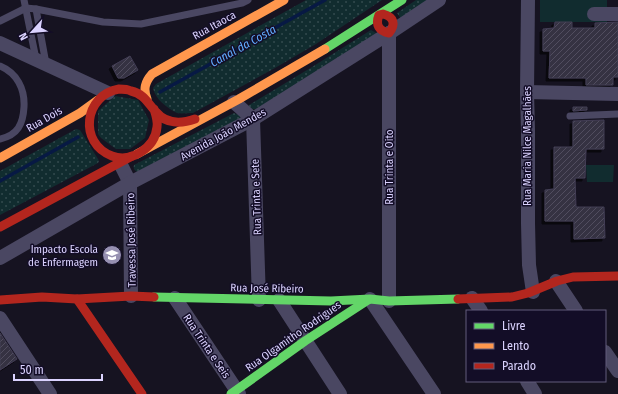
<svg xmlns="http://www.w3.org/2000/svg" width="618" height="394" font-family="'Fira Sans Condensed',sans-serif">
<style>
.green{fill:#112c2f}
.garden{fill:url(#garden-dots)}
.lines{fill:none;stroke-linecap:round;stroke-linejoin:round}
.stream{stroke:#071944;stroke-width:3.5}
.building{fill:url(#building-hatch);stroke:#433e55;filter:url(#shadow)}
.lane{stroke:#4a4762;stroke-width:7}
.street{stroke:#4a4762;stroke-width:14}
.fast{stroke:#63d668;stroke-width:9}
.slow{stroke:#ff974d;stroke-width:9}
.jam{stroke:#b3261e;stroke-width:9}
.labels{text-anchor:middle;stroke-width:3;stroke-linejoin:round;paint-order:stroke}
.street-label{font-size:11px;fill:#dbd3ff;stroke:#130d27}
.poi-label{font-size:11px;fill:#dbd3ff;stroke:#130d27;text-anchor:end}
.water-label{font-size:12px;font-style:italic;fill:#61acff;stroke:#130d27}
</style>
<defs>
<pattern id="garden-dots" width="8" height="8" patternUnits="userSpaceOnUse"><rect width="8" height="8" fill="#112c2f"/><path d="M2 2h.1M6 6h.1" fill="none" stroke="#334a4e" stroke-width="1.8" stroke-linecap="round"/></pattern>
<pattern id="building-hatch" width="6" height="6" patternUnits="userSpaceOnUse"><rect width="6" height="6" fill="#343143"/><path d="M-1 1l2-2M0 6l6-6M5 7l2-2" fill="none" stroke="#514e5f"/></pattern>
<filter id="shadow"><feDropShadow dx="-3" dy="3" stdDeviation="0" flood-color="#0009"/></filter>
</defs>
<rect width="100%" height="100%" fill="#161321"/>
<g class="green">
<rect x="540" y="0" width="67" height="22"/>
<path d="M586,165H614L613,182H587Z"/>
</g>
<g class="garden">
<path d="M306,0H382L316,44L275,68L193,113C188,113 181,114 177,113C167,108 155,99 153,88L156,84Z"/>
<path d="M416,0H428L401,19L397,13Z"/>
<path d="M371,30L378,34L257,109H253L249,108V105L312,67Z"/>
<path d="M115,96L138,100L149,120L145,138L130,149H116L101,138L98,134V111Z"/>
<path d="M234,113L239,115L241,118L137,172C134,170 133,168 134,165Z"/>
<path d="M76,129L80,130L98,159L99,161L98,163L0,215V171Z"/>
</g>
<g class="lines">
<g class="stream">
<path d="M160,92L325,0"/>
<path d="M0,181L78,137"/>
</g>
</g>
<g class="building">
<path d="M555,22H572V28H595V23L618,22V77H613V85H586V78H549L550,51H543V29L554,28Z"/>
<path d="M130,56L138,70L124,78H118L112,66Z"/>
<path d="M573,107H587V110L573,111Z"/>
<path d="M604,120V149H586L585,178H575L576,207H604L605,238L574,239V221H545V190L554,189V147H573V121Z"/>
<path d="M0,333L17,359L0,370Z"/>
</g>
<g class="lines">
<g class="lane">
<path d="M24,0L36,59"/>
<path d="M36,9L46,64"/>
<path d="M0,21L26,8L36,9L103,22L141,24L242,3L248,0"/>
<path d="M0,66C17,73 25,89 24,107C23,124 18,135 0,139"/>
<path d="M570,116L618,114"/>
</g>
<g class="street">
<path d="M528,0L527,92L528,131V223L529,265L533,292"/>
<path d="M594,14H618"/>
<path d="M0,43L108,93"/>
<path d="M527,92L618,94"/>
<path d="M234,102L253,119L259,300"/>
<path d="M120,163L130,183L131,296"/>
<path d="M0,258L130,183L253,119L391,32L439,0"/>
<path d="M556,281L576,311"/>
<path d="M175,298L239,394"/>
<path d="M472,298L481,311"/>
<path d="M370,299L434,394"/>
<path d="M279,300L340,394"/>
<path d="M389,301V33"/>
<path d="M0,318L50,394"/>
<path d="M605,352L618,371"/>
<path d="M527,381L535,394"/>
</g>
<g class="fast">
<path d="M325,49L402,0"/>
<path d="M154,297L331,301L370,299L389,301L458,299"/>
<path d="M231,394L305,341L368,300"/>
</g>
<g class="slow">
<path d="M147,99C143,89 145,82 152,74L284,0"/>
<path d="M137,154L239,99L325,49"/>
<path d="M0,158L80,113L98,100"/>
</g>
<g class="jam">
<path d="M383,14C394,17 396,24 389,33C379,31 375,25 379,15Z"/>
<path d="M154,109C156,115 158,121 157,127C155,148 131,163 112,156C78,143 84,95 119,89C123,89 127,89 131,91C144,94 147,102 156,112C166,124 181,124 195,119"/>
<path d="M0,227L132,156"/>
<path d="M77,299L142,394"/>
<path d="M458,299L512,297L528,293L557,281L573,277L618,276"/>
<path d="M0,300L42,297L77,299L131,296L154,297"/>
</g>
</g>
<defs>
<symbol id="university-disc" viewBox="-11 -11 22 22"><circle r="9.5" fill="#9690b1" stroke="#130d27"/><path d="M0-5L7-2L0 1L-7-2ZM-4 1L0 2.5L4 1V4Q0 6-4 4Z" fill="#fff"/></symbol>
</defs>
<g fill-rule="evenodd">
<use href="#university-disc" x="101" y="244" width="22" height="22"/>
</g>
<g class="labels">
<g class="street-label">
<text transform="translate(214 25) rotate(-29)" y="4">Rua Itaoca</text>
<text transform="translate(44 119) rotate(-30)" y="4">Rua Dois</text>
<text transform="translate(223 134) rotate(-29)" y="4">Avenida João Mendes</text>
<text transform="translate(527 146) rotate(-90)" y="4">Rua Maria Nilce Magalhães</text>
<text transform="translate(389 167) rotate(-90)" y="4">Rua Trinta e Oito</text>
<text transform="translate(256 197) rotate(-92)" y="4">Rua Trinta e Sete</text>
<text transform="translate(131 240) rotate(-91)" y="4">Travessa José Ribeiro</text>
<text transform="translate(267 288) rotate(1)" y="4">Rua José Ribeiro</text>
<text transform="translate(293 336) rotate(-35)" y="4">Rua Olgamitho Rodrigues</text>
<text transform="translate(207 346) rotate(56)" y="4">Rua Trinta e Seis</text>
</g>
<g class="poi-label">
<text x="98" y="253">Impacto Escola<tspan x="98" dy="13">de Enfermagem</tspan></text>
</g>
<g class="water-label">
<text transform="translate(243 46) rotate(-29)" y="4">Canal da Costa</text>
</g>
</g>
<rect x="466" y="310" width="140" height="72" fill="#130d27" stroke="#635c7d"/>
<rect x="474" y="323" width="20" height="6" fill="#63d668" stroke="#635c7d"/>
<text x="502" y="330" font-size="12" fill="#dbd3ff">Livre</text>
<rect x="474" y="343" width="20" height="6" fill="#ff974d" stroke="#635c7d"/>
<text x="502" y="350" font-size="12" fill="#dbd3ff">Lento</text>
<rect x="474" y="363" width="20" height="6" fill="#b3261e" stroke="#635c7d"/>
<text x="502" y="370" font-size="12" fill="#dbd3ff">Parado</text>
<g transform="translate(32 32) rotate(243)" stroke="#130d27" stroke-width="3" paint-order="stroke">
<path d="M0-3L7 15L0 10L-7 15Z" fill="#dbd3ff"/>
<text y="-6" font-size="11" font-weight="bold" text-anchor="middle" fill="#dbd3ff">N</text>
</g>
<path d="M14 374v6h88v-6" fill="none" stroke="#dbd3ff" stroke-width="2"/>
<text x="20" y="374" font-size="12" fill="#dbd3ff" stroke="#130d27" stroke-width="3" paint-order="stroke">50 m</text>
</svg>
